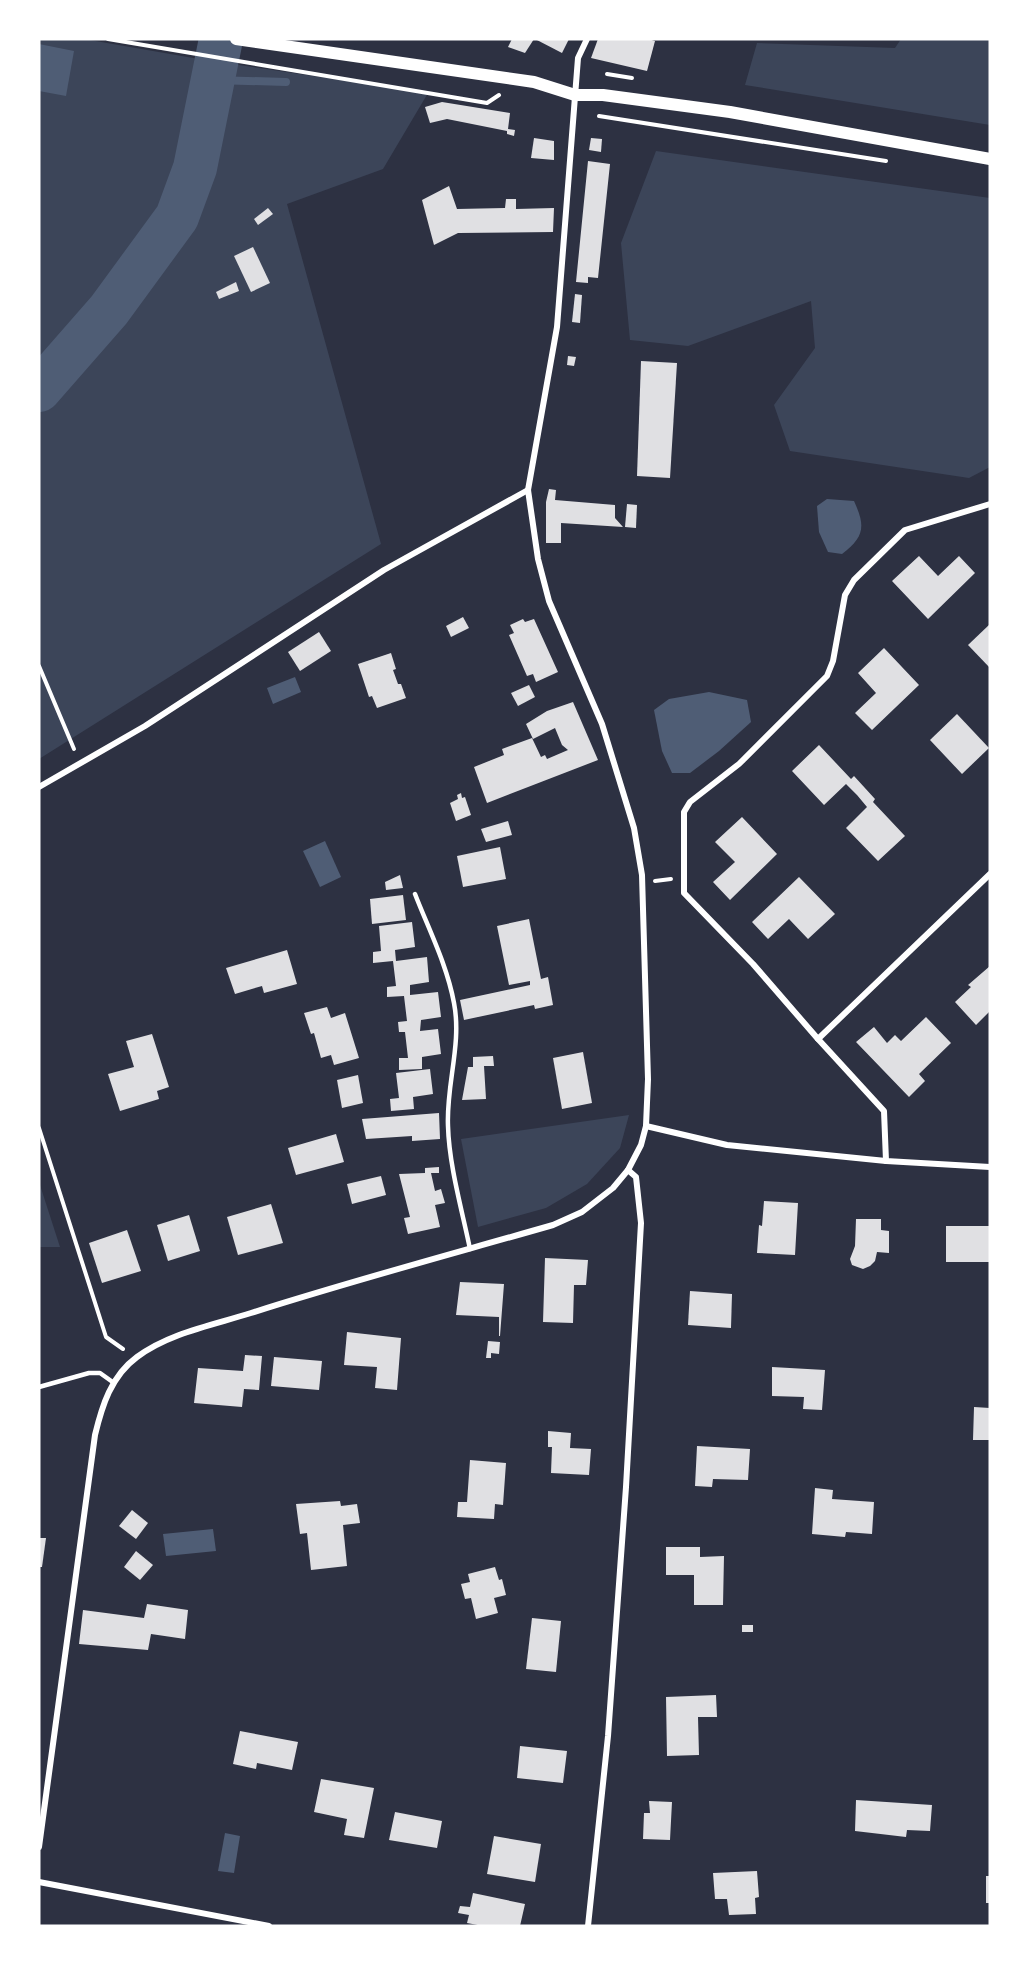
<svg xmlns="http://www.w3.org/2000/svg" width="1029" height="1965" font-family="'Nunito Sans',sans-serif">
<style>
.green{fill:#3c4559}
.water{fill:#4f5d75}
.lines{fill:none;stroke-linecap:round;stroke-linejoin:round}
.stream{stroke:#4f5d75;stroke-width:8}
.river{stroke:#4f5d75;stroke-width:44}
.building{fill:#e0e0e3}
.path{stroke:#fff;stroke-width:4}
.service{stroke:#fff;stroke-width:4.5}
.minor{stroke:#fff;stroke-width:6}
.secondary{stroke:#fff;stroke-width:12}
</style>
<rect width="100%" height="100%" fill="#2d3142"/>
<g class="green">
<path d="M39,39H84L199,59L428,93L383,169L287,204L381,544L39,759Z"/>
<path d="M901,39H990V125L745,85L757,43L895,48Z"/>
<path d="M656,151L990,198V467L969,478L790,451L774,405L815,348L811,301L688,346L630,340L621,243Z"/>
<path d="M629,1115L620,1148L587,1184L546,1208L478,1227L461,1139Z"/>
<path d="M39,1182L60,1247H39Z"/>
</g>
<g class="water">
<path d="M39,44L74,51L66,96L39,91Z"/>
<path d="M827,499L854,501C866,527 864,537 842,554L828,552L819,532L817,506Z"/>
<path d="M295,677L301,692L273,704L267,688Z"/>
<path d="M709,692L747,700L751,722L719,751L690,773H672L662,751L654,710L669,699Z"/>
<path d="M325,841L341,877L320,887L303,851Z"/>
<path d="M213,1529L216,1551L166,1556L163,1534Z"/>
<path d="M225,1833L240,1836L234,1873L218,1871Z"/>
</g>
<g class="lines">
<path class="stream" d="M213,80L286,82"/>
<path class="river" d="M39,390L109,310L177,217L195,168L221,39"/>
</g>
<g class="building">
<path d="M512,39H534L525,53L508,47Z"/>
<path d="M535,39H569L562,53Z"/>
<path d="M598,39H648L655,41L647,71L591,58Z"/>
<path d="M442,102L510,113L508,129L515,130L514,136L507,134V131L447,119L430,123L425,107Z"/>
<path d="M534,138L554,141V160L531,158Z"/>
<path d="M591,138L602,139L601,152L589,150Z"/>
<path d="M588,161L610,164L598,278L588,277V283L576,282Z"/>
<path d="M449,186L457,209L505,208L506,199H516V209L554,208L553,232L458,233L434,245L422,200Z"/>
<path d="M268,208L273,214L258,225L254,219Z"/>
<path d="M253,247L270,283L251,292L234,256Z"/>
<path d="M236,282L239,291L219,299L216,292Z"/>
<path d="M575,294L582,295L580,323L572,322Z"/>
<path d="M568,356L576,357L574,366L567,365Z"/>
<path d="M641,361L677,363L670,478L637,476Z"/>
<path d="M549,489L556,490L555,500L615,505V518L623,527L561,523V543H546V502Z"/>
<path d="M627,504L637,505L636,528L625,527Z"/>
<path d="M919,556L938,576L959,556L975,573L928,619L892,581Z"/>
<path d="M463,617L469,628L451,637L446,626Z"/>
<path d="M523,619L525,622L534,619L558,672L536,682L533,674L527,676L509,635L514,633L510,625Z"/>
<path d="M990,624V668L968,645Z"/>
<path d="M319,632L331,651L300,671L288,652Z"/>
<path d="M884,648L919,685L872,730L855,713L876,693L858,673Z"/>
<path d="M391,653L396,669L393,670L398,684H401L406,698L377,708L372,696L369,697L358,664Z"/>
<path d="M529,685L535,697L518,706L511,693Z"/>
<path d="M573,702L598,760L487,803L474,767L504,755L502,749L532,738L541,757L545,755L547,759L568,750L562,745L555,728L533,739L526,724L547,711Z"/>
<path d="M957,714L989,748L962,774L930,740Z"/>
<path d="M819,745L851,779L854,776L875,799L873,802L905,836L878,861L846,828L867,807L857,795L846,784L824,805L792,771Z"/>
<path d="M461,793L462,798L465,797L471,815L456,821L450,803L458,799L457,795Z"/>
<path d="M742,817L777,854L730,900L713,882L735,862L715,842Z"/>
<path d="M508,821L512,835L486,842L481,829Z"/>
<path d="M500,847L506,879L463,887L457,856Z"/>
<path d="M400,875L403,888L386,890L385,882Z"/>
<path d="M799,877L835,914L808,939L789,919L768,939L752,922Z"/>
<path d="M403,895L406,920L372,924L370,899Z"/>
<path d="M529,919L541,979L548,977L553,1005L535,1009L534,1005L464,1020L460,1000L530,985V981L509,985L497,926Z"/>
<path d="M412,922L415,947L395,950L396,961L427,957L429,982L410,985V995L438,992L441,1017L421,1020L420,1031L438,1029L441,1054L422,1057V1069L399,1070V1058H408L405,1032H399L398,1022L407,1021L404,996L387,997V987L396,986L393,961L373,963V952L381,951L379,926Z"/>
<path d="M287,950L297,984L264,993L262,986L235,994L226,968Z"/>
<path d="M990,966V1011L976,1025L955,1002L971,987L968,985Z"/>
<path d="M327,1007L331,1018L345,1013L359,1058L334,1065L331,1055L321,1058L314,1033L311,1034L304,1013Z"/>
<path d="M926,1017L951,1043L919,1074L925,1081L909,1097L856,1042L874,1027L887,1043L895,1035L901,1041Z"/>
<path d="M152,1034L169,1087L157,1091L159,1099L120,1111L108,1074L134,1067L126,1041Z"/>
<path d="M583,1052L592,1103L562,1109L553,1058Z"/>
<path d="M493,1056L494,1066H484L486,1099L462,1100L468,1067H473V1057Z"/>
<path d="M430,1069L433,1094L413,1097L414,1109L391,1111L390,1099L399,1098L396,1073Z"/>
<path d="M358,1075L363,1103L342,1108L337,1080Z"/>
<path d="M439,1113L440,1139L412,1141V1136L366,1139L362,1119Z"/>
<path d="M336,1134L344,1162L296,1175L288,1148Z"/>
<path d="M439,1167V1173H431L435,1191L441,1189L445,1203L435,1205L440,1227L408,1234L404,1218L410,1217L399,1174L425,1173V1168Z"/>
<path d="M381,1176L386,1195L352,1204L347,1184Z"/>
<path d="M764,1201L798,1203L795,1255L757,1253L759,1225L762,1226Z"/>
<path d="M271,1204L283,1243L238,1255L227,1217Z"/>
<path d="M189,1215L200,1251L168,1261L157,1225Z"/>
<path d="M856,1219H881V1230L889,1231V1253L877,1252L875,1261L870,1266L863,1269L852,1265L850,1259L855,1246Z"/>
<rect x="946" y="1226" width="44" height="36"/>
<path d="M127,1230L141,1271L102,1283L89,1243Z"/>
<path d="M545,1258L588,1260L586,1285H574L573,1323L543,1322Z"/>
<path d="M460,1282L504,1284L500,1336H499V1317L456,1315Z"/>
<path d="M690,1291L732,1294L731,1328L688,1325Z"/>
<path d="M347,1332L401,1338L397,1390L375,1388L377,1367L344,1365Z"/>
<path d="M488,1341L500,1342L499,1354L491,1353V1358H486Z"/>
<path d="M245,1355L262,1356L259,1390L244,1389L242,1407L194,1403L198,1368L243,1371Z"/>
<path d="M274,1357L322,1361L319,1390L271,1386Z"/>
<path d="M772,1367L825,1370L822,1410L803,1409L804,1397L772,1396Z"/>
<path d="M974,1407L990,1408V1440H973Z"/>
<path d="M548,1431L571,1433L570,1448L591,1449L589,1475L551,1473L552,1447H548Z"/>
<path d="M697,1446L750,1449L748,1480L713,1479L712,1487L695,1486Z"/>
<path d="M470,1460L506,1463L503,1505L495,1504L494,1519L457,1517L458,1502H467Z"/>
<path d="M815,1488L833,1490L832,1499L874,1502L872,1534L846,1532L845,1537L812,1534Z"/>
<path d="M340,1501L341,1506L357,1504L360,1523L343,1525L347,1566L311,1570L307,1533L300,1534L296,1504Z"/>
<path d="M132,1510L148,1523L136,1539L119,1526Z"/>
<path d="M39,1538H46L42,1567H39Z"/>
<path d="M666,1547H700V1557L724,1556L723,1605H694V1575H666Z"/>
<path d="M136,1551L153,1565L140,1580L124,1567Z"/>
<path d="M495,1567L499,1580L502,1579L506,1595L494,1598L498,1613L476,1619L471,1598L465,1599L461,1584L470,1582L468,1574Z"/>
<path d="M147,1604L188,1610L185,1639L151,1634L148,1650L79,1644L83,1610L144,1618Z"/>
<path d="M532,1618L561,1621L556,1672L526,1669Z"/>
<rect x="742" y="1625" width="11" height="7"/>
<path d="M716,1695L717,1717H698L699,1755L667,1756L666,1697Z"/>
<path d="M240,1731L298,1742L292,1770L257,1763L256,1769L233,1764Z"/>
<path d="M520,1746L567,1751L563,1783L517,1778Z"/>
<path d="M321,1779L374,1788L364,1838L344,1835L347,1819L314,1812Z"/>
<path d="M856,1800L932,1805L930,1831L907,1830L906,1837L855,1831Z"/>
<path d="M649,1801L672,1802L670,1840L643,1839L644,1813H650Z"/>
<path d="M395,1812L442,1821L437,1848L389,1840Z"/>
<path d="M494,1836L541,1844L535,1882L487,1874Z"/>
<path d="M757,1871L759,1897L755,1898L756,1914L729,1915L727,1899H715L713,1873Z"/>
<rect x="986" y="1876" width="4" height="27"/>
<path d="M473,1893L525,1904L520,1926H483L467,1923L469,1915L458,1913L460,1906L470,1907Z"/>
</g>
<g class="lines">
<g class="path">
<path d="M108,39L487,103L499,95"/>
<path d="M607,74L632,78"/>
<path d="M599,116L886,161"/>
<path d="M39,666L74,749"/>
<path d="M655,881L671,879"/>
<path d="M39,1128L106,1337L123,1349"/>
</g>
<g class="service">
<path d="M415,894C429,930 447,965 454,1003C462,1044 446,1085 448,1126C449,1165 462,1210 470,1249"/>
<path d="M39,1387L89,1373H100L114,1383"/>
</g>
<g class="minor">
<path d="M39,787L145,726L384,570L528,490"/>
<path d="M818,1039L990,874"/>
<path d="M646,1126L727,1145L886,1161L990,1167"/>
<path d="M886,1161L884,1111L818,1039L753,964L684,893V812L690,802L739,764L827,676L833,661L845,595L854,580L905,530L990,504"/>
<path d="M39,1847L95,1435C102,1406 111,1376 137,1357C169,1333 213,1325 251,1313C351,1281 452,1254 553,1225L582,1212L613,1188L628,1170L641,1145L646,1126L648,1079L642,875L634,828L602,724L549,601L538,559L528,490L557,327L578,58L587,39"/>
<path d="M39,1882L269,1926"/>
<path d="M588,1926L608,1736L626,1487L641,1223L636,1177L628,1170"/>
</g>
<path class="secondary" d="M236,39L534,82L575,95H603L730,112L990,159"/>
</g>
<rect width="1029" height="1965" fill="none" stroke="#ffffff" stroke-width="81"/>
</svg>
